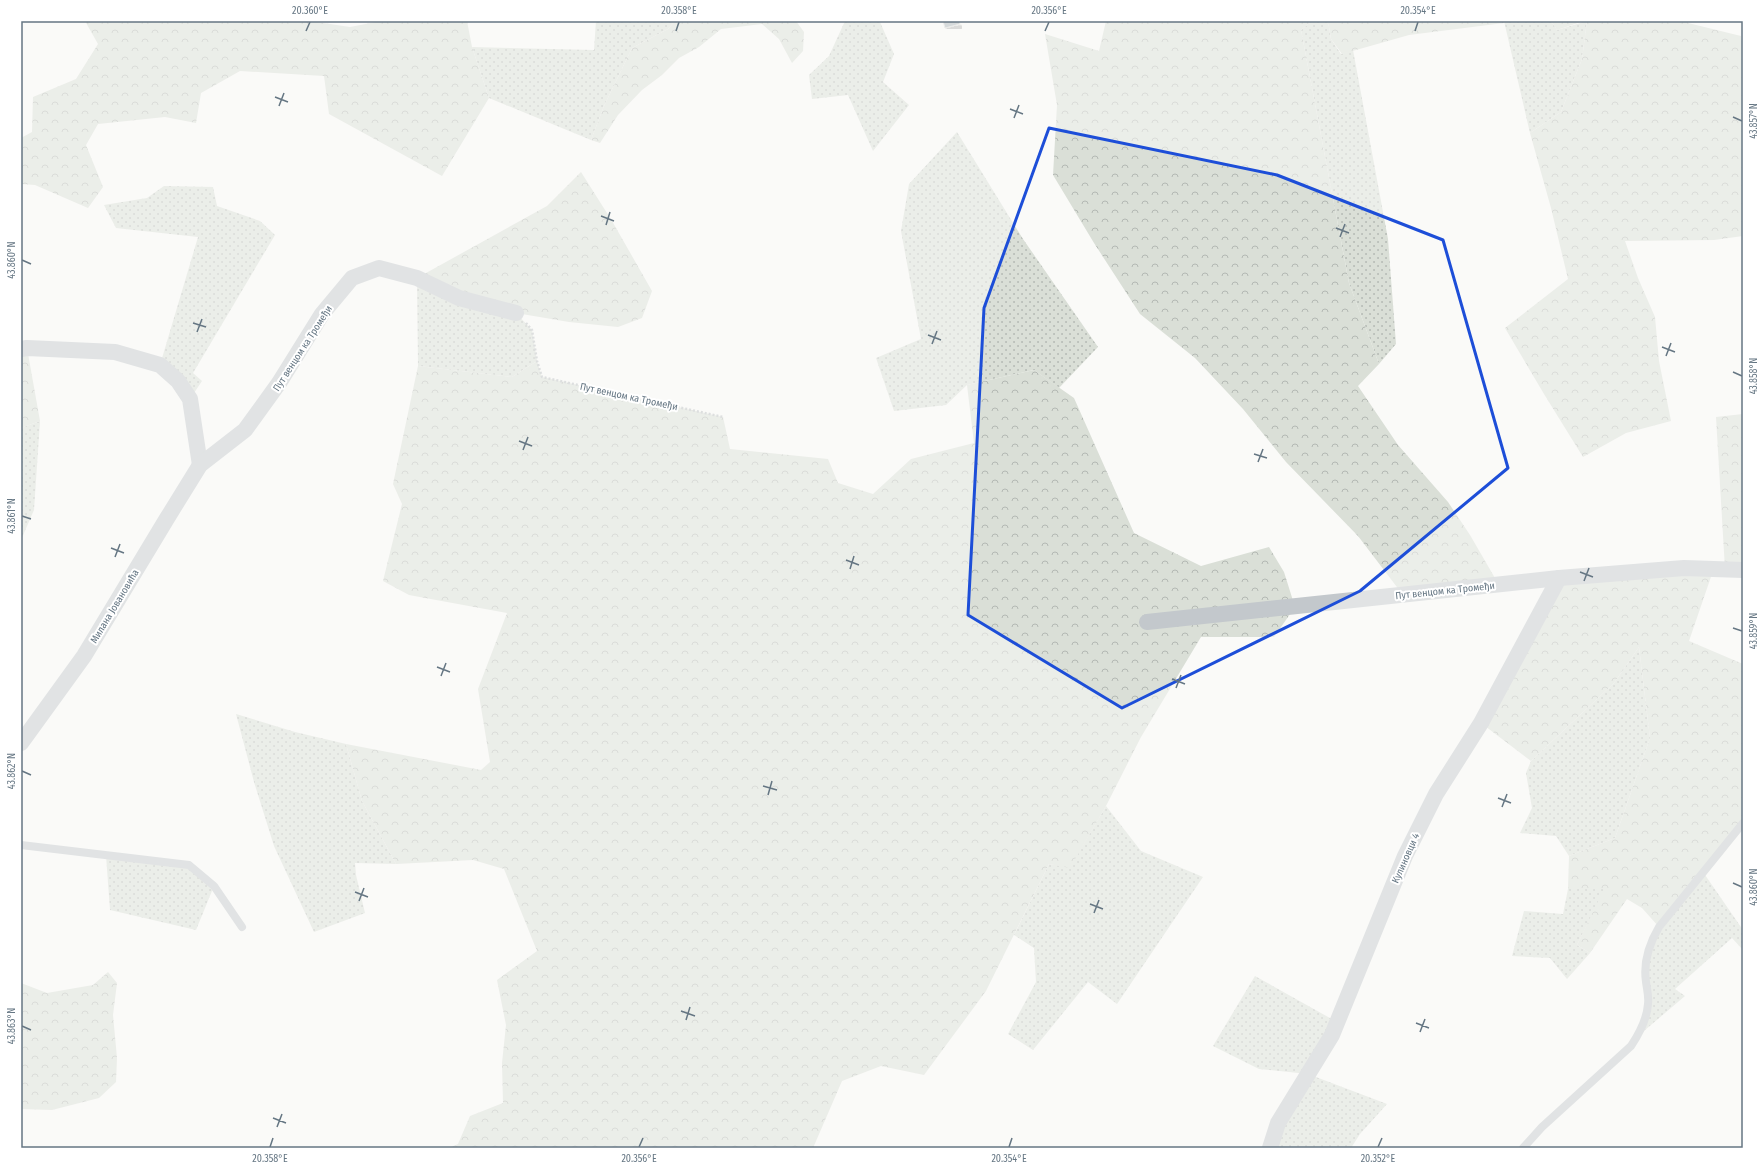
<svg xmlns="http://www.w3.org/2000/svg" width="1764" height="1169" font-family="'Fira Sans Condensed',sans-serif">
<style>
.grass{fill:url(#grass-dots)}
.forest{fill:url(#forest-crowns)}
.building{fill:#aab3b9;stroke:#dcdcda;filter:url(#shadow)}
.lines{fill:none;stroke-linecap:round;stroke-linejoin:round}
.path{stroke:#bbbfc2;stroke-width:2.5;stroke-dasharray:2 2;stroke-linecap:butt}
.lane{stroke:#c3c8cc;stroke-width:8}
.street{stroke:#c3c8cc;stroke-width:16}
.marked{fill:none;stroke:#1d4ed8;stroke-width:3;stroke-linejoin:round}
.ticks{fill:none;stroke:#657683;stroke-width:1.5}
.labels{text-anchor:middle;stroke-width:4;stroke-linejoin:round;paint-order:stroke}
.street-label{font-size:10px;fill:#657683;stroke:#fff}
.neatline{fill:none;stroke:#657683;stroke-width:1.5}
.ticks-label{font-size:10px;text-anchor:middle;fill:#657683}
</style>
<defs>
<pattern id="grass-dots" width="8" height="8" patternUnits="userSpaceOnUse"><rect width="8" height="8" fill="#dadfd7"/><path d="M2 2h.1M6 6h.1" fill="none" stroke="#b4b9b4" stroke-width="1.8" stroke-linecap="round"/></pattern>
<pattern id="forest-crowns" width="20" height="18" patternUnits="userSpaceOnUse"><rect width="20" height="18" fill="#dadfd7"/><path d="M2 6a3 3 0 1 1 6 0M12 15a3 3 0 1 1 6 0" fill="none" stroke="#b4b9b4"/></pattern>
<filter id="shadow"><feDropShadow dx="2.5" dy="4.5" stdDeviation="0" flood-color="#0004"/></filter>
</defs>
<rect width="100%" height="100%" fill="#fafaf8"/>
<g class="grass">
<path d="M596,21H675L668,29L632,48L604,106L591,140L489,98L472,47L594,50Z"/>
<path d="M845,21H882L880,22L894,54L883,82L909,105L873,151L848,95L812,99L809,75L829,56Z"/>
<path d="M1312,21H1328L1331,39L1341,54L1353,50L1388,239L1396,344L1379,364L1349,283L1301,30Z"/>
<path d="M1504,21H1551L1557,30L1587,21L1582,59L1561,112L1530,133Z"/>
<path d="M957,132L1023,239L1098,347L1059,388L1034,370L967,385L946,405L894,411L876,358L921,339L901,231L909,184Z"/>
<path d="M164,186L213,187L217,206L260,221L275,235L193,373L202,381L190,399L160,365L198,237L116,228L104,205L147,198Z"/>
<path d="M417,278L516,313L532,330L537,361L512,377L418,366Z"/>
<path d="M40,421L34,510L21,540V428Z"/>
<path d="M1639,647L1650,738L1615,838L1569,856L1556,836L1520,833L1532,808L1526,773L1531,761L1614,683Z"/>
<path d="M236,714L295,732L346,744L362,801L396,864L355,863L356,875L365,913L314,932L274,846L254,782Z"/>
<path d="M1106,806L1141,851L1203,877L1117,1004L1088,982L1033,1050L1008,1034L1036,982L1034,948L1014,935L1049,864L1070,867Z"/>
<path d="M106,855L189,865L214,886L196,930L110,910Z"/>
<path d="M1703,872L1743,930V950L1732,938L1675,989L1685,996L1638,1036L1646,1014L1650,946Z"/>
<path d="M1568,889H1605L1577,945L1590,953L1567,979L1550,958L1512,956L1524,911L1563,914Z"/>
<path d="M1255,976L1337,1022L1308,1074L1387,1104L1360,1134L1351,1148H1270L1308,1074L1259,1069L1213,1046Z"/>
</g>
<g class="forest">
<path d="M85,21H310L350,27L381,21H467L472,47L489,98L442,176L329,114L324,76L240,71L201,93L196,123L165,117L98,124L86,145L103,187L88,208L35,185L21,184V138L32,132L33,97L76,79L98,44Z"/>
<path d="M675,21H796L804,32L803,51L792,63L779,39L762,24L721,29L699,47L679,58L662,75L642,90L618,115L600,143L591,140L604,106L632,48L668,29Z"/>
<path d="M1106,21H1312L1301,30L1349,283L1379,364L1358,386L1398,445L1448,502L1470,535L1499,585L1403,595L1358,536L1286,462L1243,409L1195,358L1140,314L1094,243L1053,175L1057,105L1045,34L1099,51Z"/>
<path d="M1328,21H1504V23L1409,35L1342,54L1331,39Z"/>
<path d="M1551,21H1584L1557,30Z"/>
<path d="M1587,21H1687L1688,23L1741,36L1743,50V236L1714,240L1625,241L1638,278L1655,317L1659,361L1671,421L1626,433L1583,457L1544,394L1505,328L1568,279L1551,208L1530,133L1561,112L1582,59Z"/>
<path d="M581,172L612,221L652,291L642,318L618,327L569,322L516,313L417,278L547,206Z"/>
<path d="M27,348L40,421L21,428V349Z"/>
<path d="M537,361L542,377L723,417L730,449L828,459L838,483L873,494L911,459L974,443L967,385L1034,370L1074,398L1134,533L1201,566L1269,547L1284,572L1295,607L1274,637H1201L1141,737L1106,806L1070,868L1049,864L986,991L924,1075L881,1066L842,1081L813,1148H449L458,1144L470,1116L503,1103L502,1063L506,1025L497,980L537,951L504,869L473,860L396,864L362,801L346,744L481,770L490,762L478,689L507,613L409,595L383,581L402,504L393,484L418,366L512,377Z"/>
<path d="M1743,414V570L1725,569L1716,417Z"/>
<path d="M1714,568L1689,641L1743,664V823L1659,927L1642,908L1627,899L1590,953L1577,945L1604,889H1568L1569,856L1615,838L1650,738L1639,647L1614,683L1531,761L1481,723L1559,578Z"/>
<path d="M108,972L117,983L113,1015L117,1058L116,1082L99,1098L52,1110L21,1109V983L47,993L93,985Z"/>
</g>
<path class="building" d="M943,21H959L960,24L945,28Z"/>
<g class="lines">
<path class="path" d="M526,323L532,330L537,361L542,377L723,417"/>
<g class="lane">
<path d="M21,845L189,865L214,886L242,927"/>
<path d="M1523,1148L1542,1127L1631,1046C1639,1034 1647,1019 1648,1004C1649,996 1647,990 1646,982C1643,962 1649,944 1659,927L1743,823"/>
</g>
<g class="street">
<path d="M21,349L27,348L115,352L160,365L178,381L190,399L200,465"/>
<path d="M1147,622L1559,578L1684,568L1743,570"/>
<path d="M21,743L84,656L166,520L200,465L245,430L279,383L322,314L352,278L379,268L417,278L459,298L516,313"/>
<path d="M1270,1148L1278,1123L1332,1035L1405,856L1436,794L1481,723L1559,578"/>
</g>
</g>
<path d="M0 0H1764V1169H0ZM1049,128L1277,175L1443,240L1508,468L1360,591L1122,708L968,615L984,308Z" fill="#fafaf8" fill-opacity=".55" fill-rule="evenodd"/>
<path class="marked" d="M1049,128L1277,175L1443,240L1508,468L1360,591L1122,708L968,615L984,308Z"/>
<path class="ticks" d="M306,31L310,22M676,31L679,22M1045,31L1049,22M1415,31L1418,22M275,97L288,102M279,106L284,93M1010,109L1023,114M1733,117L1742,121M1014,118L1019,105M601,216L614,221M606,225L610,212M1336,228L1349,233M1340,237L1345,224M22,260L31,264M193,323L206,327M197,332L202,319M928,335L941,340M932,344L937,331M1662,347L1675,352M1666,356L1671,343M1733,372L1742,376M519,441L532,446M523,450L528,437M1254,454L1267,458M1258,462L1263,449M22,516L31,519M111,548L124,553M115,557L120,544M846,560L859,565M850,569L854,556M1580,572L1593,577M1584,581L1589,568M1733,628L1742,631M437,667L450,672M441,676L446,663M1172,679L1185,684M1176,688L1181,675M22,771L31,775M763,786L777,790M768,795L772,781M1498,798L1511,803M1502,807L1507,794M1733,883L1742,887M355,892L368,897M359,901L364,888M1090,904L1103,909M1094,913L1099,900M681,1011L695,1016M686,1020L690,1007M1416,1023L1429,1028M22,1026L31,1030M1420,1032L1425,1019M273,1118L286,1123M277,1127L282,1114M270,1147L273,1138M639,1147L643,1138M1009,1147L1012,1138M1378,1147L1382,1138"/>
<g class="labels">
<g class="street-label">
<text transform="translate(302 348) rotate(-57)" y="4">Пут венцом ка Тромеђи</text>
<text transform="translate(629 396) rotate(12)" y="4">Пут венцом ка Тромеђи</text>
<text transform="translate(1445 590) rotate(-6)" y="4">Пут венцом ка Тромеђи</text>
<text transform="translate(114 606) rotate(-59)" y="4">Милана Јовановића</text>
<text transform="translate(1405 858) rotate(-66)" y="4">Кулиновци 4</text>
</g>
</g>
<rect width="1764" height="1169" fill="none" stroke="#ffffff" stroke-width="44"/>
<rect x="22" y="22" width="1720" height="1125" class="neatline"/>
<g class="ticks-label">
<text x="310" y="14">20.360°E</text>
<text x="679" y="14">20.358°E</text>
<text x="1049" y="14">20.356°E</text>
<text x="1418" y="14">20.354°E</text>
<text transform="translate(1753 121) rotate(-90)" y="4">43.857°N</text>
<text transform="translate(11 260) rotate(-90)" y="4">43.860°N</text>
<text transform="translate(1753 376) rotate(-90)" y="4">43.858°N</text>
<text transform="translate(11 516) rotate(-90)" y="4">43.861°N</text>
<text transform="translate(1753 631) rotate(-90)" y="4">43.859°N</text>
<text transform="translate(11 771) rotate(-90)" y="4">43.862°N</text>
<text transform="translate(1753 887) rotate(-90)" y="4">43.860°N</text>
<text transform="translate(11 1026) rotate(-90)" y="4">43.863°N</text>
<text x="270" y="1162">20.358°E</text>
<text x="639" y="1162">20.356°E</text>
<text x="1009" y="1162">20.354°E</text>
<text x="1378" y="1162">20.352°E</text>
</g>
</svg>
